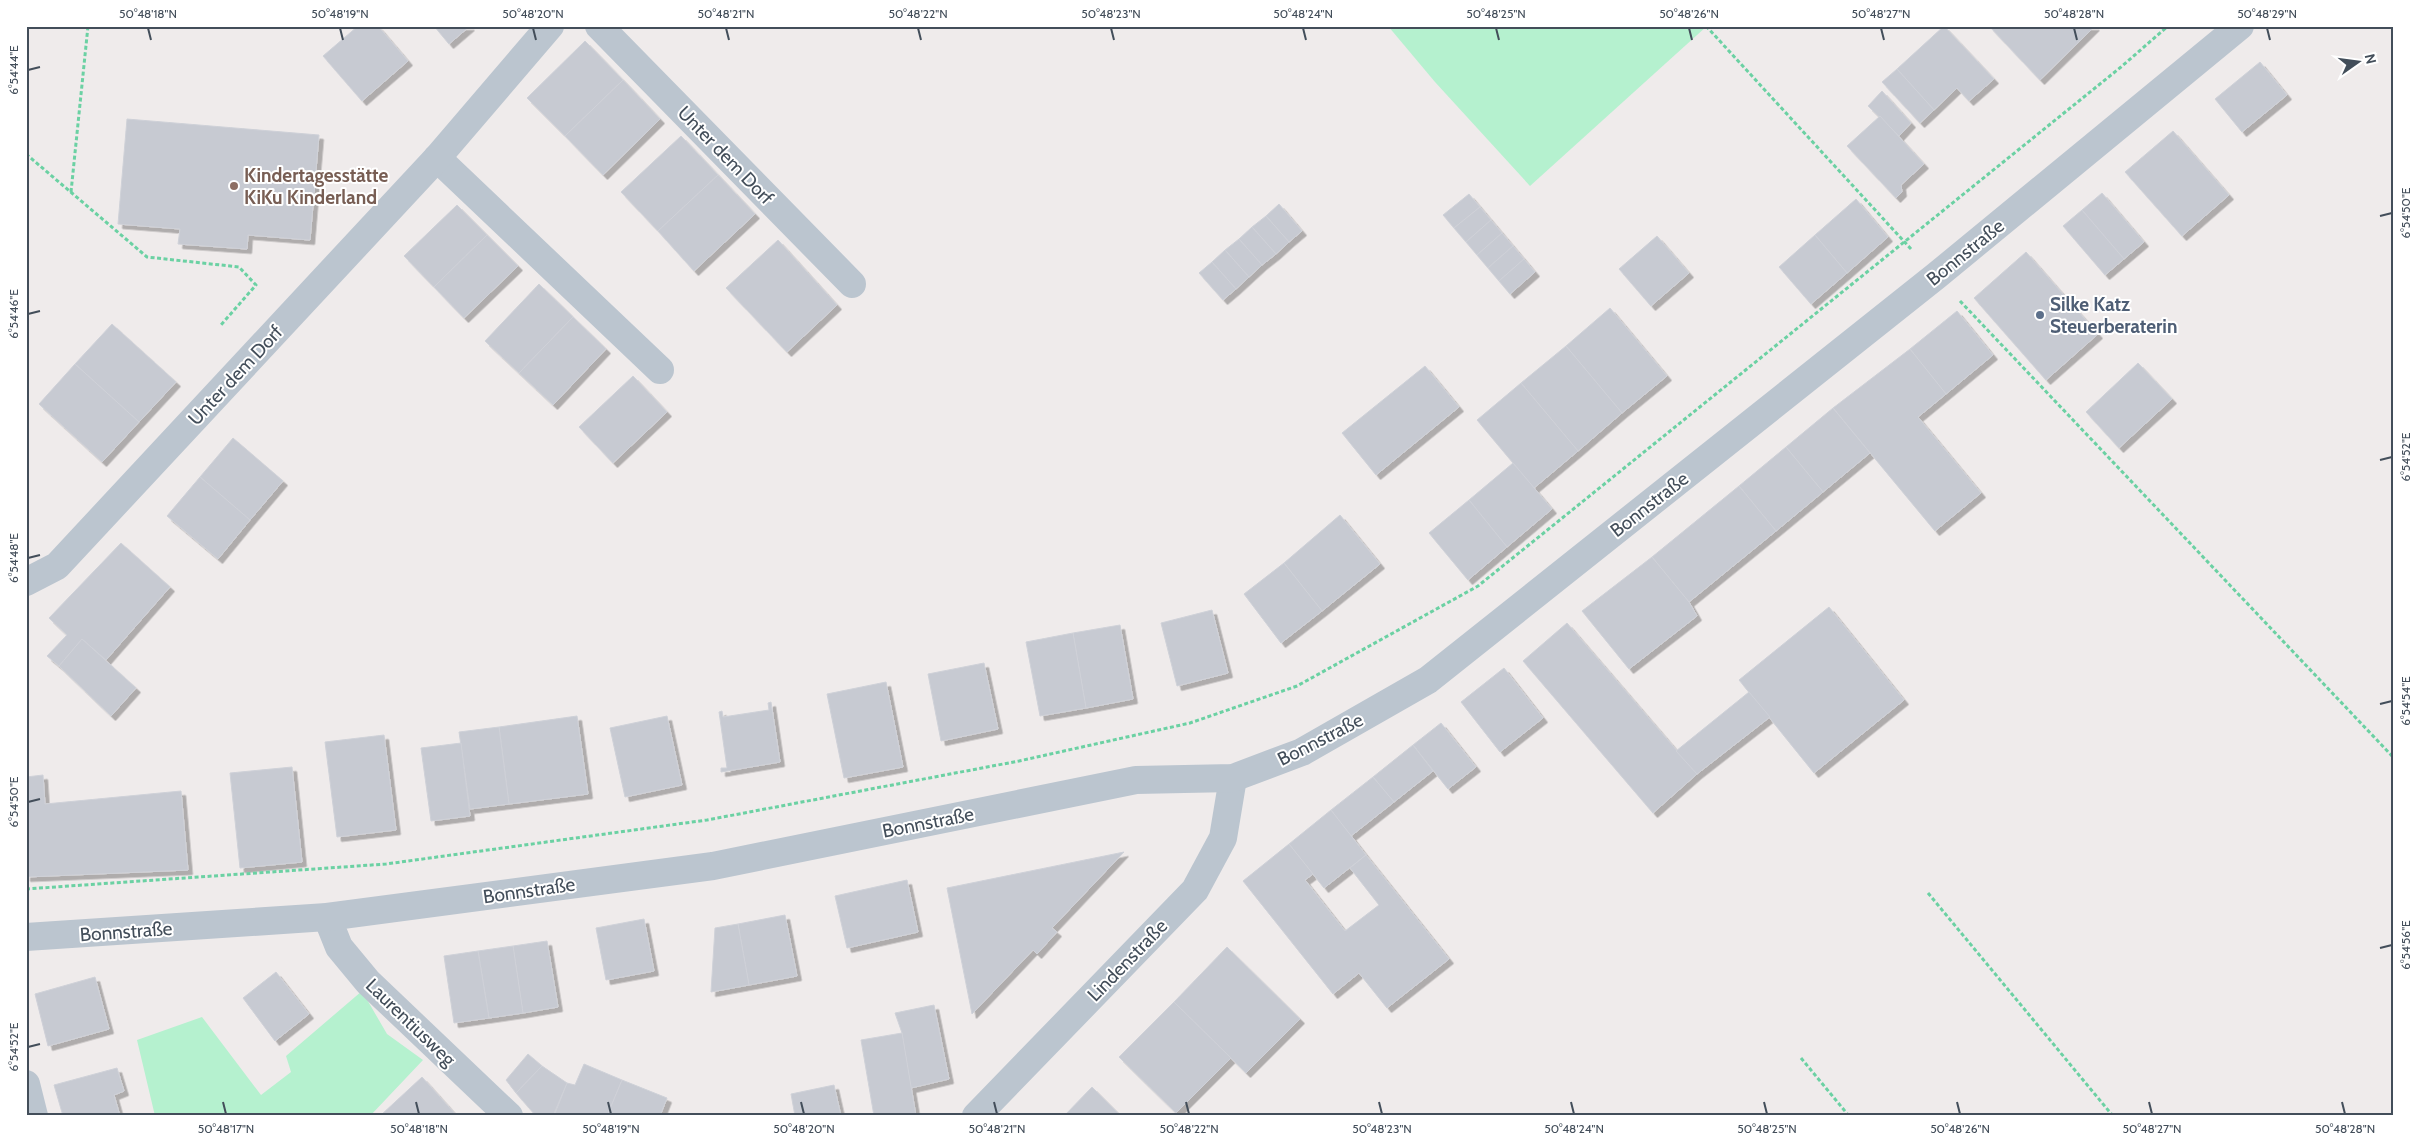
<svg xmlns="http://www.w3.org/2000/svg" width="2420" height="1142" font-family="Cabin,sans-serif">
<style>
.green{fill:#b5f1cf}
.building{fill:#c7cad2;stroke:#cfd1d8;filter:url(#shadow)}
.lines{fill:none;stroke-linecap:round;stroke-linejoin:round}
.path{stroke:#6bd1a3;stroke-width:3;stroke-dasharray:4 2.5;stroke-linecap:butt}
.minor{stroke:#bbc5cf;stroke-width:28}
.tertiary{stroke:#bbc5cf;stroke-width:28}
.ticks{fill:none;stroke:#434e5a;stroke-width:2}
.education-dot{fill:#8d6e63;stroke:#fff;stroke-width:2}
.service-dot{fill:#5c6f8a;stroke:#fff;stroke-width:2}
.labels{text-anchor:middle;stroke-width:4;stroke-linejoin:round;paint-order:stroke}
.street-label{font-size:19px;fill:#434e5a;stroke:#fff}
.education-label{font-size:19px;font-weight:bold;fill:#785e54;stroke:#fff;text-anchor:start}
.service-label{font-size:19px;font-weight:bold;fill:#4e5e75;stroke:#fff;text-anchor:start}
.neatline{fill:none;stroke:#434e5a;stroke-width:2}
.ticks-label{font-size:12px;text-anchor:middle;fill:#434e5a}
</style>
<defs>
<filter id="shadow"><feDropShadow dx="4.5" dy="4.5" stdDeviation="0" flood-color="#0004"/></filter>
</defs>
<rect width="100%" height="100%" fill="#efebeb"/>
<g class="green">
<path d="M1388,26H1707L1530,186L1435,82Z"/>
<path d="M362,991L387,1034L423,1060L370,1116H155L137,1040L202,1017L261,1095L291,1072L286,1056Z"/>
</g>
<g class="building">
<path d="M358,26H378L408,61L362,101L323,56Z"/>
<path d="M434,26H470L449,44Z"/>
<path d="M1944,26L1994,79L1969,101L1957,88L1934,110L1897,69Z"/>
<path d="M1989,26H2095L2040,80Z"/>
<path d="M585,41L623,80L565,136L527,98Z"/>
<path d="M2260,62L2287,95L2242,132L2215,99Z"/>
<path d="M1897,69L1934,110L1920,123L1882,82Z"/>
<path d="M623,80L660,119L603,175L565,136Z"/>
<path d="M1882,91L1911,123L1899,136L1868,106Z"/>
<path d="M1880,116L1924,164L1901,185L1902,192L1896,198L1847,146Z"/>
<path d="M127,119L319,135L310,240L248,235L247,249L178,244L180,229L118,224Z"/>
<path d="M2173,131L2229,195L2182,236L2125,172Z"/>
<path d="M681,136L718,175L658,231L621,192Z"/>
<path d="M718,175L755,214L694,271L658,231Z"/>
<path d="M2102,193L2144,242L2124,259L2082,210Z"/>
<path d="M1469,194L1480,207L1454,228L1443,215Z"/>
<path d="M1856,199L1888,237L1847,273L1815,235Z"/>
<path d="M1279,204L1302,231L1289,242L1266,216Z"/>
<path d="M457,205L487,235L434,287L404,256Z"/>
<path d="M1480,207L1491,220L1466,242L1454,228Z"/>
<path d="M2082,210L2124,259L2105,275L2063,226Z"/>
<path d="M1266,216L1289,242L1276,254L1252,227Z"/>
<path d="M1491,220L1502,233L1477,255L1466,242Z"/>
<path d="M1252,227L1276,254L1262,265L1239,239Z"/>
<path d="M1502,233L1513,246L1488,268L1477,255Z"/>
<path d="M487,235L518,266L464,318L434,287Z"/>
<path d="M1815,235L1847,273L1811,304L1779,267Z"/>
<path d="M1657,236L1689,273L1651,306L1619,269Z"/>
<path d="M1239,239L1262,265L1249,277L1225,250Z"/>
<path d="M778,240L837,305L787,352L726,288Z"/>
<path d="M1513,246L1524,259L1499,281L1488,268Z"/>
<path d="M1225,250L1249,277L1236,289L1212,262Z"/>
<path d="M2026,252L2098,334L2046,380L1974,298Z"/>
<path d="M1524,259L1535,272L1510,294L1499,281Z"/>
<path d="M1212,262L1236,289L1223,300L1199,273Z"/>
<path d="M539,284L573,317L519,373L485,341Z"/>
<path d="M1610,308L1667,376L1622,413L1566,346Z"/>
<path d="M1957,311L1993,355L1946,394L1910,349Z"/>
<path d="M573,317L606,349L553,405L519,373Z"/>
<path d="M112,324L176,382L139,422L75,364Z"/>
<path d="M1566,346L1622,413L1578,451L1521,383Z"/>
<path d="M1910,349L1946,394L1918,417L1981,493L1935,531L1833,408Z"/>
<path d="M2138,363L2172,399L2119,448L2086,412Z"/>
<path d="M75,364L139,422L102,462L39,404Z"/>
<path d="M1425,366L1459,407L1376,475L1342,433Z"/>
<path d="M633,376L667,412L613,463L579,427Z"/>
<path d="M1521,383L1578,451L1534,488L1477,420Z"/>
<path d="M1833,408L1870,453L1823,492L1786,447Z"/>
<path d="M233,438L283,481L250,520L200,477Z"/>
<path d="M1786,447L1823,492L1776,531L1739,486Z"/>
<path d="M1513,463L1552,509L1507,547L1469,500Z"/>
<path d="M200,477L250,520L218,559L167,516Z"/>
<path d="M1739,486L1776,531L1689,602L1652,557Z"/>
<path d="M1469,500L1507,547L1468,580L1429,533Z"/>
<path d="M1340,515L1380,564L1322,611L1284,563Z"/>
<path d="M121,543L170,587L106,660L82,639L59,666L47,656L67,635L49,618Z"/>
<path d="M1652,557L1689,602L1697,616L1629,669L1582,611Z"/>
<path d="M1284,563L1322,611L1281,643L1244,594Z"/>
<path d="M1829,607L1904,700L1814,773L1739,680Z"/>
<path d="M1212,610L1228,673L1177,686L1161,623Z"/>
<path d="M1567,623L1697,774L1653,813L1523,661Z"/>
<path d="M1120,625L1133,699L1086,708L1073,633Z"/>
<path d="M1073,633L1086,708L1040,716L1026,642Z"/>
<path d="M82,639L136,688L111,716L59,666Z"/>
<path d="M984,663L998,729L941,741L928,674Z"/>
<path d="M1504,668L1543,718L1500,752L1461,702Z"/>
<path d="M886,682L903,767L844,778L827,694Z"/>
<path d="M1749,692L1770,717L1697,774L1676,751Z"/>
<path d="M771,702L780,762L721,772V768H727L719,712L722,711L723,717L769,710L768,703Z"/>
<path d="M577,716L588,794L509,804L499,727Z"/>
<path d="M667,716L682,785L625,797L610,728Z"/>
<path d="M1441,723L1476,767L1448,789L1413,745Z"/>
<path d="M499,727L509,804L470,809L459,732Z"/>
<path d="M384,735L396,830L337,837L325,742Z"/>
<path d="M461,743L470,816L431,821L421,748Z"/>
<path d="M1413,745L1433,771L1394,802L1373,777Z"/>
<path d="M292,767L302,862L240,868L230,773Z"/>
<path d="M43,775L45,804L181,791L188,870L26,877V777Z"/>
<path d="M1373,777L1394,802L1351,836L1331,810Z"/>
<path d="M1331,810L1366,855L1324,888L1289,844Z"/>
<path d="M1289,844L1313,874L1305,880L1345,931L1379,905L1350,868L1366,855L1449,959L1387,1008L1359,973L1333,994L1243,881Z"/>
<path d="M1124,852L1052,928L1057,932L1037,954L1033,950L972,1014L947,888Z"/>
<path d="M907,880L918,932L847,948L835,896Z"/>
<path d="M785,915L797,976L749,985L738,924Z"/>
<path d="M644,919L654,971L606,980L596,928Z"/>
<path d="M738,924L749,985L711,992L715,928Z"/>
<path d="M547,941L558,1007L523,1013L513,946Z"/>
<path d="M513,946L523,1013L489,1018L478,951Z"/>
<path d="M1227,947L1300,1019L1246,1073L1174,1002Z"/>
<path d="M478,951L489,1018L454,1023L444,956Z"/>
<path d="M276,972L309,1014L275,1041L243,998Z"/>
<path d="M95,977L109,1029L48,1046L35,994Z"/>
<path d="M1174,1002L1231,1058L1176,1113L1119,1057Z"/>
<path d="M934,1005L949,1079L911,1088L902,1033L895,1013Z"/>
<path d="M902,1033L916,1116H874L861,1040Z"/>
<path d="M528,1054L542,1066L516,1093L506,1080Z"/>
<path d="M584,1064L622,1080L607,1116H554L567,1083L575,1085Z"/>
<path d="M542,1066L567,1083L553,1116H536L516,1093Z"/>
<path d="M117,1068L124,1091L114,1095L120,1116H63L54,1085Z"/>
<path d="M422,1077L457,1116H382L381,1115Z"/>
<path d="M622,1080L667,1098L660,1116H607Z"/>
<path d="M834,1085L841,1116H795L791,1094Z"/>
<path d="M1092,1087L1121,1116H1064Z"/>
</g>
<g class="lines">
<g class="path">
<path d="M1706,26L1911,249"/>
<path d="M26,154L147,257L239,267L256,285L220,326"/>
<path d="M71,192L88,26"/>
<path d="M1960,301L2394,758"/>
<path d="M26,889L386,864L707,820L1019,761L1190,723L1297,686L1478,586L2121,67L2168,26"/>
<path d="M1928,893L2113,1116"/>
<path d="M1801,1058L1849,1116"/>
</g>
<g class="minor">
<path d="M599,26L852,284"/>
<path d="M437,158L660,370"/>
<path d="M26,582L57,566L437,158L550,26"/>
<path d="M327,917L339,947L368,982L509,1116"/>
<path d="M26,1084L34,1116"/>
<path d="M976,1116L1195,890L1223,838L1233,778"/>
</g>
<path class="tertiary" d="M26,937L327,917L713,866L1136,780L1233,778L1302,752L1428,680L1936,276L2240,26"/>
</g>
<path class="ticks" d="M148,28L151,40M340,28L343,40M533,28L536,40M726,28L729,40M918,28L921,40M1111,28L1114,40M1303,28L1306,40M1496,28L1499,40M1689,28L1692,40M1881,28L1884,40M2074,28L2077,40M2267,28L2270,40M28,70L40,67M2380,216L2392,213M28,314L40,311M2380,460L2392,457M28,558L40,555M2380,704L2392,701M28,802L40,799M2380,948L2392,945M28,1047L40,1044M223,1102L226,1114M416,1102L419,1114M608,1102L611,1114M801,1102L804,1114M994,1102L997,1114M1186,1102L1189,1114M1379,1102L1382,1114M1571,1102L1574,1114M1764,1102L1767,1114M1957,1102L1960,1114M2149,1102L2152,1114M2342,1102L2345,1114"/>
<circle class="education-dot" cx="234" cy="186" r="5"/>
<circle class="service-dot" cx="2040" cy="315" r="5"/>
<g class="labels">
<g class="street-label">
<text transform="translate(726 155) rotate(46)" y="7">Unter dem Dorf</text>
<text transform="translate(1965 252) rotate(-39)" y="7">Bonnstraße</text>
<text transform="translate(235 375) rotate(-47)" y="7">Unter dem Dorf</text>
<text transform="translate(1649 504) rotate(-38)" y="7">Bonnstraße</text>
<text transform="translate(1320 739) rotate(-27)" y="7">Bonnstraße</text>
<text transform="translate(928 822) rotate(-11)" y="7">Bonnstraße</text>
<text transform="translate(529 890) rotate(-8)" y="7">Bonnstraße</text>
<text transform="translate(126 931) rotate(-4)" y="7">Bonnstraße</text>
<text transform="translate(1127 960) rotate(-46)" y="7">Lindenstraße</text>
<text transform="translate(411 1022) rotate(44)" y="7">Laurentiusweg</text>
</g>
<g class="education-label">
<text x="244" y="182">Kindertagesstätte<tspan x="244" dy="22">KiKu Kinderland</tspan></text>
</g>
<g class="service-label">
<text x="2050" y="311">Silke Katz<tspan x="2050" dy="22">Steuerberaterin</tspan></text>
</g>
</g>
<rect width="2420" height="1142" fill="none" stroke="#ffffff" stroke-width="55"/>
<g transform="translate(2358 62) rotate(76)" stroke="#ffffff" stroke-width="4" paint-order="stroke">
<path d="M0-4L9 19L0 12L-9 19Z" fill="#434e5a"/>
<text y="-8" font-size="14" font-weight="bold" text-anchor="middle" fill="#434e5a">N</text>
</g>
<rect x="28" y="28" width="2364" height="1086" class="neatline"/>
<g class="ticks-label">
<text x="148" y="18">50°48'18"N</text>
<text x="340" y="18">50°48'19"N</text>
<text x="533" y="18">50°48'20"N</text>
<text x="726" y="18">50°48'21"N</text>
<text x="918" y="18">50°48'22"N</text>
<text x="1111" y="18">50°48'23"N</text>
<text x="1303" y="18">50°48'24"N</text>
<text x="1496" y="18">50°48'25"N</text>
<text x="1689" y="18">50°48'26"N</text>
<text x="1881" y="18">50°48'27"N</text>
<text x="2074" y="18">50°48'28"N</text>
<text x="2267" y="18">50°48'29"N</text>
<text transform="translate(14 70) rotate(-90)" y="4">6°54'44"E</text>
<text transform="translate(2406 213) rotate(-90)" y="4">6°54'50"E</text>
<text transform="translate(14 314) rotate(-90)" y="4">6°54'46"E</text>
<text transform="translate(2406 457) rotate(-90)" y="4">6°54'52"E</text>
<text transform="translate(14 558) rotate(-90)" y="4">6°54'48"E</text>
<text transform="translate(2406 701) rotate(-90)" y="4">6°54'54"E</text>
<text transform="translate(14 802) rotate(-90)" y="4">6°54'50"E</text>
<text transform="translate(2406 945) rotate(-90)" y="4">6°54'56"E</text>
<text transform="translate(14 1047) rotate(-90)" y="4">6°54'52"E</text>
<text x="226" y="1133">50°48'17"N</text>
<text x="419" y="1133">50°48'18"N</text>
<text x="611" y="1133">50°48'19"N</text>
<text x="804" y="1133">50°48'20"N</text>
<text x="997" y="1133">50°48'21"N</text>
<text x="1189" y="1133">50°48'22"N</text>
<text x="1382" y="1133">50°48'23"N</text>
<text x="1574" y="1133">50°48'24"N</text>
<text x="1767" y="1133">50°48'25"N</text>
<text x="1960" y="1133">50°48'26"N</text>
<text x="2152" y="1133">50°48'27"N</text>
<text x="2345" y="1133">50°48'28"N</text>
</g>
</svg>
